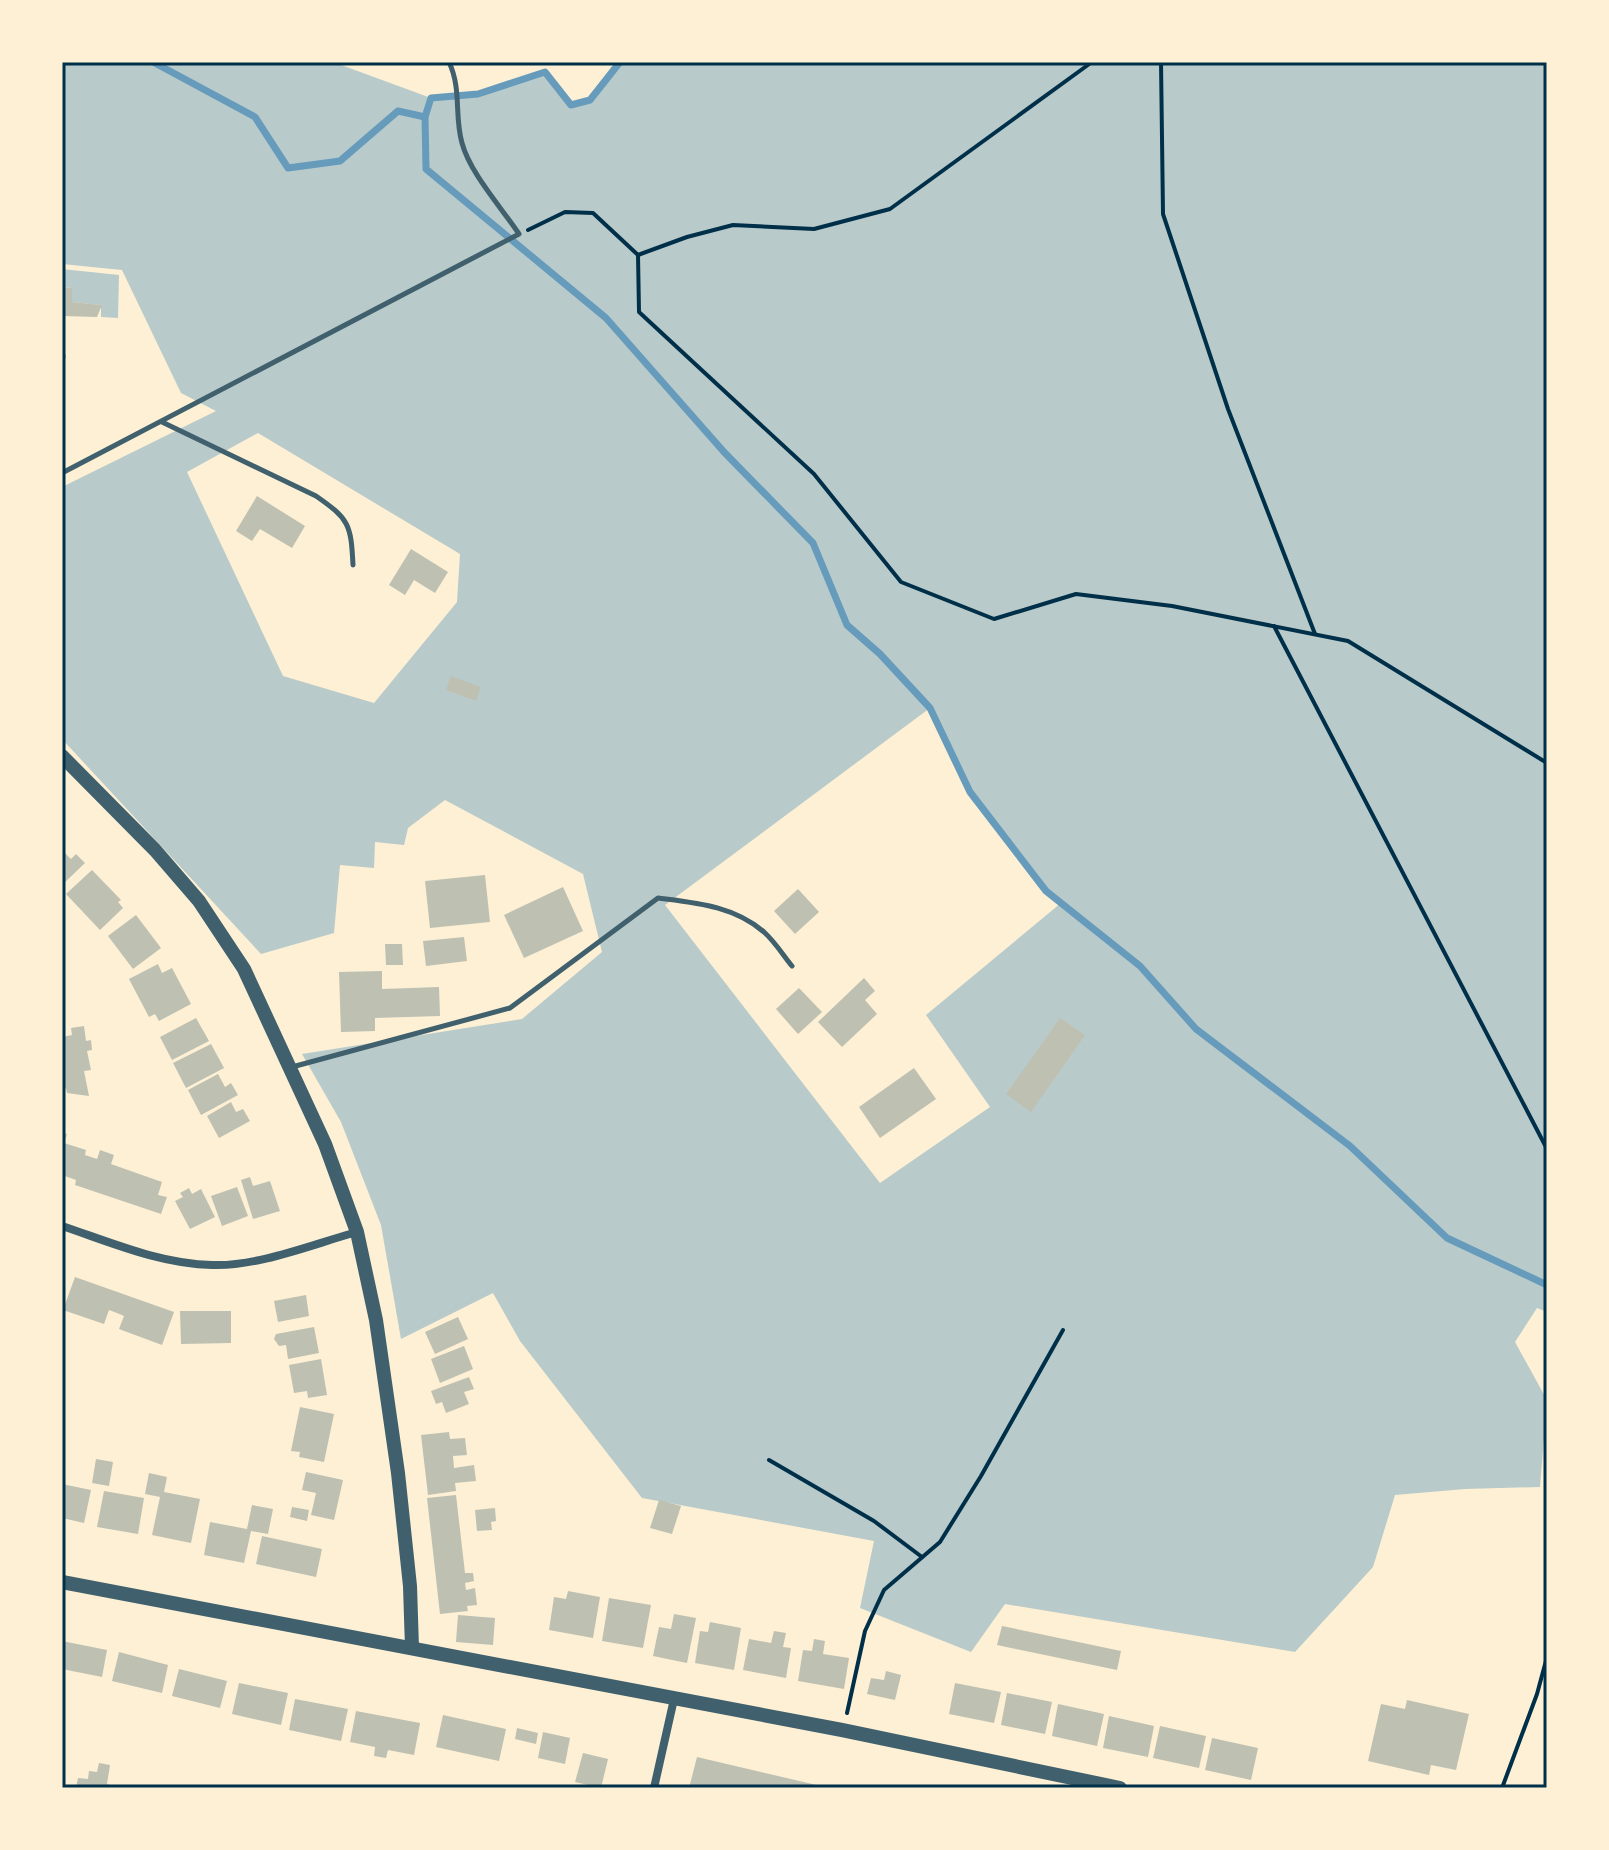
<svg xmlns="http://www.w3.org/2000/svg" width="1609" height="1850" font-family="Figtree,sans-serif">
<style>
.green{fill:#b9caca;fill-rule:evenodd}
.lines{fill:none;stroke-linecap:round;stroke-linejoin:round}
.stream{stroke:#669bbc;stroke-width:7}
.building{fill:#bec0b2}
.path{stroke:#003049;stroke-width:4}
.service{stroke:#3f606c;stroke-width:5}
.minor{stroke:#3f606c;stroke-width:8}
.tertiary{stroke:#3f606c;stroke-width:14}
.neatline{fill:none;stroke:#003049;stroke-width:3}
</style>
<rect width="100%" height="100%" fill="#fdf0d5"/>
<g class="green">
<path d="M62,62H333L431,98L478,94L545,72L571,105L590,100L620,62H1547V1312L1537,1308L1515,1342L1547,1400L1540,1487L1465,1489L1395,1495L1373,1567L1295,1652L1005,1604L971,1652L860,1608L874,1541L642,1498L520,1341L493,1293L401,1339L381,1225L341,1122L302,1054L522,1019L602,952L583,874L445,800L408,828L404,845L375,842L374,868L340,865L334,933L261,954L62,739V487L216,411L181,393L122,270L62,264ZM258,433L460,554L457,602L374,703L283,676L187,472ZM930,708L970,792L1046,891L1061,903L926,1015L990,1107L880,1183L665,905Z"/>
<path d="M62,269L119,275L118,318L101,317V305L72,302V288L62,287Z"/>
</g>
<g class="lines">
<g class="stream">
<path d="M153,62L255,117L288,168L340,161L398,111L425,117"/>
<path d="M620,62L590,100L571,105L545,72L478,94L431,98L425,117L426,169L606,318L724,452L813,543L847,625L880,654L930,708L970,792L1046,891L1140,966L1196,1029L1350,1146L1447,1238L1547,1285"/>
</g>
</g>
<g class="building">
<path d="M62,287L72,288V302L102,305L97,317L62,316Z"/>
<path d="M257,496L305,526L292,548L260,529L252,541L236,531Z"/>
<path d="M411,549L448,572L435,593L414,580L405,595L389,585Z"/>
<path d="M451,676L481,687L476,701L446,690Z"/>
<path d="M62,850L71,859L76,854L85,863L62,885Z"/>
<path d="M92,870L121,900L118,902L123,908L100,930L66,894Z"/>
<path d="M485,875L490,922L430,928L425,881Z"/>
<path d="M563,887L583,931L524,958L504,915Z"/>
<path d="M798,889L819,912L795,934L774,911Z"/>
<path d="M136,915L161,948L133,969L108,936Z"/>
<path d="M464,937L467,961L426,966L423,941Z"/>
<path d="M385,944H402L403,965H386Z"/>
<path d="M158,964L162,973L172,968L191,1004L159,1021L155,1014L149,1017L129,979Z"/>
<path d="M382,971V989L439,987L440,1016L375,1018V1031L341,1032L339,972Z"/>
<path d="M864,978L875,991L865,1000L877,1014L842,1047L818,1022Z"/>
<path d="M799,988L822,1012L798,1034L776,1009Z"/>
<path d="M196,1018L209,1041L172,1060L160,1037Z"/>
<path d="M1060,1018L1085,1035L1031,1112L1006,1094Z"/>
<path d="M84,1026L86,1041L91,1040L92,1050L87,1051L91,1070L84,1071L89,1096L67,1093L66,1088L62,1089V1037L72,1035L71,1028Z"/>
<path d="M211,1044L224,1068L186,1088L173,1063Z"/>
<path d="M914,1068L936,1099L880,1138L859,1107Z"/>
<path d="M218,1074L225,1087L231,1083L238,1095L201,1115L188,1090Z"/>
<path d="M231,1102L236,1112L243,1109L250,1121L219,1138L207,1116Z"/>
<path d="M62,1133L67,1134L64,1143L86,1150L85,1155L97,1159L100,1150L114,1155L111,1164L162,1182L158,1195L167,1197L161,1214L75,1185L76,1180L62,1175Z"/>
<path d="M250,1177L253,1186L270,1181L280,1211L253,1219L241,1180Z"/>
<path d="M237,1187L248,1216L222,1226L211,1196Z"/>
<path d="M189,1188L192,1194L201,1189L215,1217L190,1229L175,1201L183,1197L180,1193Z"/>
<path d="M75,1277L174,1312L162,1345L119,1329L124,1316L117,1313L109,1310L104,1324L63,1310Z"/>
<path d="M306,1295L309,1316L278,1322L274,1301Z"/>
<path d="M180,1311H231V1343L181,1344Z"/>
<path d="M458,1317L468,1339L435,1354L425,1332Z"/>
<path d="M314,1327L319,1353L288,1359L286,1345L279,1346L274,1339L276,1334Z"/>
<path d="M464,1346L473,1369L440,1383L431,1359Z"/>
<path d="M321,1359L327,1395L308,1398L307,1391L294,1393L289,1365Z"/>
<path d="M469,1377L474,1389L464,1392L469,1404L446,1413L442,1402L436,1404L431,1391Z"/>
<path d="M300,1407L334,1414L324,1462L299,1457L300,1452L291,1451Z"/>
<path d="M449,1432L450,1439L465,1438L467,1455L453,1456L454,1468L474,1465L476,1481L455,1483L456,1491L428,1495L421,1435Z"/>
<path d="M96,1459L113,1462L109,1486L92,1483Z"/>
<path d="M306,1472L343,1480L334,1520L311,1515L316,1493L302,1490Z"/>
<path d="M149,1473L167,1477L164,1492L200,1499L191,1543L152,1535L160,1497L145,1494Z"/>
<path d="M62,1484L91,1490L84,1523L62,1518Z"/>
<path d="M104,1491L144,1498L138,1534L97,1527Z"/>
<path d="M456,1495L465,1573H473L474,1581L465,1583L466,1590L475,1588L477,1605L467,1606L468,1611L440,1614L427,1498Z"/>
<path d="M659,1500L681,1506L672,1534L650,1528Z"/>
<path d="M252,1505L273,1509L268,1534L251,1531L244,1563L204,1555L210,1522L247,1529Z"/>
<path d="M292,1507L309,1510L307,1521L290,1517Z"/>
<path d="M495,1508L496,1521L491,1522L492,1530L477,1531L475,1510Z"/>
<path d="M262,1536L322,1549L316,1577L256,1564Z"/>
<path d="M568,1591L600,1597L593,1638L549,1630L554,1597L566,1599Z"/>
<path d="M609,1598L651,1605L643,1648L602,1641Z"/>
<path d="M674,1614L696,1618L687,1663L653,1656L659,1627L671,1629Z"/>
<path d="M458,1615L495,1618L493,1645L456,1642Z"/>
<path d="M710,1622L741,1628L734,1670L695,1663L700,1631L708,1632Z"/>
<path d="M1002,1626L1121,1651L1117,1670L997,1645Z"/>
<path d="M774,1631L786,1633L783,1647L791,1648L786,1678L743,1670L749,1639L771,1643Z"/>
<path d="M814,1639L825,1641L823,1654L849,1658L844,1689L798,1681L803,1650L812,1651Z"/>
<path d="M62,1641L107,1650L102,1677L62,1669Z"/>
<path d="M119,1652L168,1665L162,1693L112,1681Z"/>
<path d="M179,1669L227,1681L220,1708L172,1696Z"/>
<path d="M886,1671L901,1675L895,1700L867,1694L871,1678L884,1680Z"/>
<path d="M239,1683L288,1693L281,1725L232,1714Z"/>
<path d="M955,1683L1001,1692L994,1723L949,1714Z"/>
<path d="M1007,1693L1052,1702L1045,1734L1001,1725Z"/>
<path d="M295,1699L348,1709L341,1741L289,1730Z"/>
<path d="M1407,1700L1469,1714L1456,1770L1431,1765L1429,1775L1368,1761L1381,1704L1405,1709Z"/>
<path d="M1058,1704L1104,1714L1097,1746L1052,1736Z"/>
<path d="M356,1711L420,1723L414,1755L388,1750L386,1758L374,1756L375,1747L350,1742Z"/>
<path d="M443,1715L506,1729L499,1761L436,1747Z"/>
<path d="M1109,1716L1154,1726L1148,1757L1103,1748Z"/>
<path d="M1160,1726L1206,1736L1199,1768L1153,1758Z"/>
<path d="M517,1728L538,1733L536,1744L515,1739Z"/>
<path d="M543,1732L570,1738L565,1764L538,1758Z"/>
<path d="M1212,1738L1258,1748L1251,1780L1205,1770Z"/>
<path d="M583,1753L608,1759L601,1788L575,1782Z"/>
<path d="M697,1757L825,1787V1788H689Z"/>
<path d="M99,1763L110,1765L107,1784L121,1788H76L78,1778L88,1779L89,1771L97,1772Z"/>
</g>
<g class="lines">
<g class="path">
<path d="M1161,62L1163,214L1228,409L1315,634"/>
<path d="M528,230L565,212L593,213L638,255L687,237L733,225L814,229L890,209L1092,62"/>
<path d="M638,255L639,312L814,474L901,582L994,619L1076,594L1172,606L1348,641L1547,763"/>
<path d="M1274,626L1547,1149"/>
<path d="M769,1460L874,1521L922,1557"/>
<path d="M847,1713L865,1631L884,1590L940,1542L981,1476L1063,1330"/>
<path d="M1502,1788L1537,1694L1547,1657"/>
</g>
<g class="service">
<path d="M62,363L63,356"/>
<path d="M162,422L316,496C349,519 351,524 353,565"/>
<path d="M62,473L519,234C501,207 470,173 462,143C454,115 462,90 449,62"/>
<path d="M292,1067L510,1008L658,898C697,903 734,906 764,932C775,942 783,955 792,966"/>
</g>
<g class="minor">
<path d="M62,1226C110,1242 160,1264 212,1265C257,1267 313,1244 357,1232"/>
<path d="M654,1788L674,1699"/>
</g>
<g class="tertiary">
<path d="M62,756L155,850L199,901L244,969L325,1144L357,1232L376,1320L398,1473L410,1586L412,1648"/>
<path d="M62,1582L842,1730L1120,1788"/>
</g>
</g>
<rect width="1609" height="1850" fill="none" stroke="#fdf0d5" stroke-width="128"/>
<rect x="64" y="64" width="1481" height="1722" class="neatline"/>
</svg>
